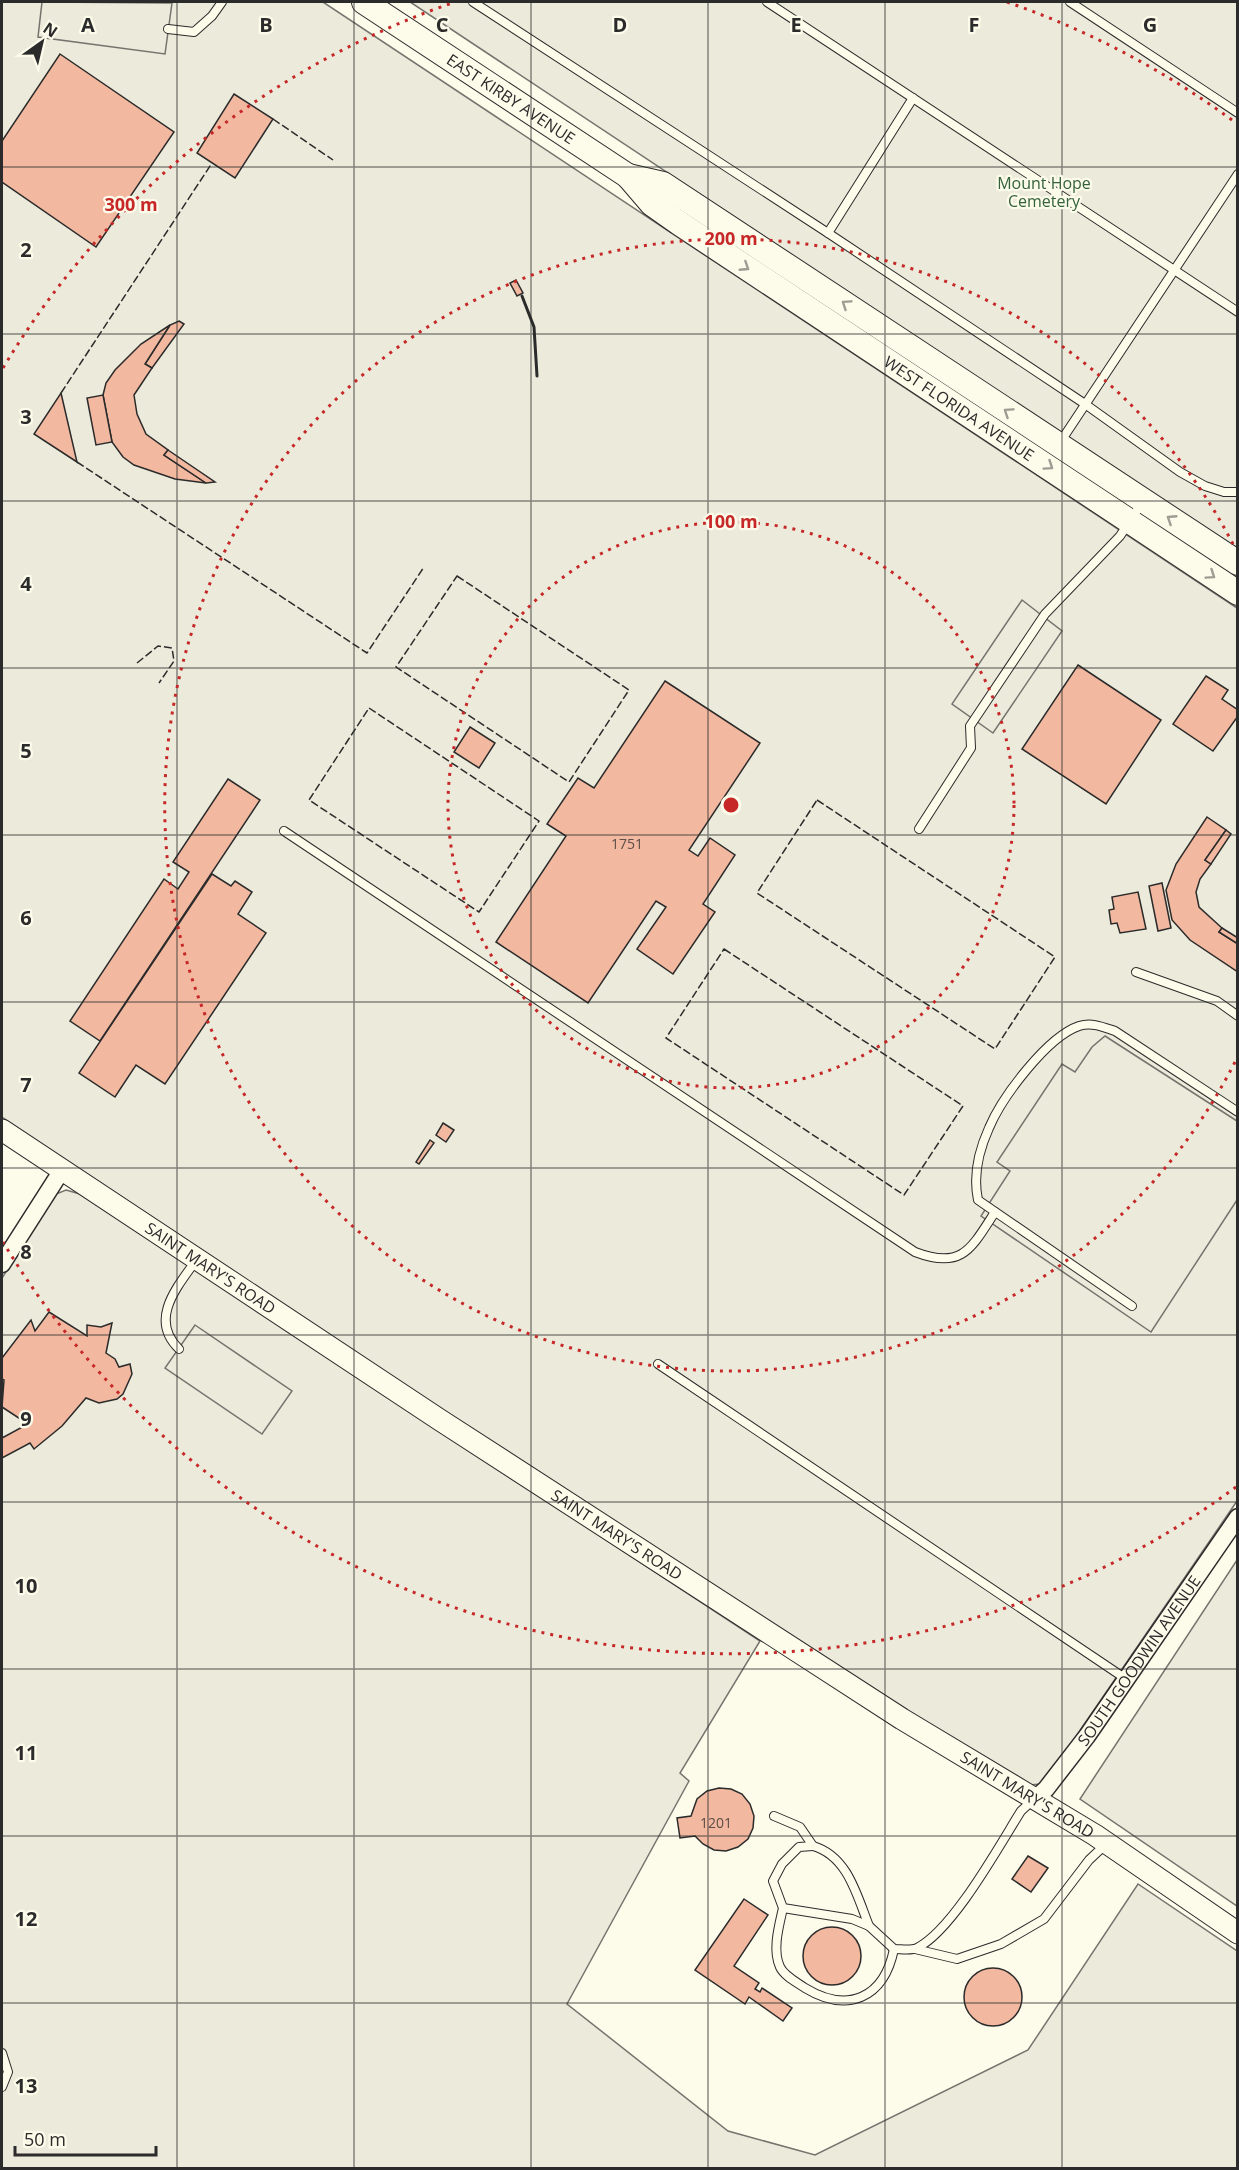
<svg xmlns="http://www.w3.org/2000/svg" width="1239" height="2170" font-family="'Open Sans',sans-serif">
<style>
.green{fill:#ecebdb;stroke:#74746e;stroke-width:1.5}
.parking{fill:#eceadb;stroke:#74746e;stroke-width:1.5}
.building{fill:#f2b8a0;stroke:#2b2b2b;stroke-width:1.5}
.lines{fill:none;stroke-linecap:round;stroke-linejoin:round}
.service-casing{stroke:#2b2b2b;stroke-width:10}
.minor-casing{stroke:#2b2b2b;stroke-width:19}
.tertiary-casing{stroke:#2b2b2b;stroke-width:23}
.secondary-casing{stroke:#2b2b2b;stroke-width:26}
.service{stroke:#fdfbea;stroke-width:8}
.minor{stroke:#fdfbea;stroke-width:16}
.tertiary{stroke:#fdfbea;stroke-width:21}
.secondary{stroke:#fdfbea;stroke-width:24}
.fence{stroke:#2b2b2b;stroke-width:1.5;stroke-dasharray:8 3;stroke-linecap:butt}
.wall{stroke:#2b2b2b;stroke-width:3}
.oneway{stroke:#9e9d94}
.grid{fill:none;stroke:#2b2b2b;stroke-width:1.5;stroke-opacity:0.55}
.ring{fill:none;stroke:#c62828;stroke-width:3;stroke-dasharray:3 6}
.labels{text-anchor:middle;stroke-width:4.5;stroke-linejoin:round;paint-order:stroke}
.number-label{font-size:14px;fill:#5d4e48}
.street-label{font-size:16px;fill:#2b2b2b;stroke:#fdfbea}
.park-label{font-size:16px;fill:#34623c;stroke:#fdfbea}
.grid-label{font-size:20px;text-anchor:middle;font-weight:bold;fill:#2b2b2b;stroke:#fdfbea;stroke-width:4.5;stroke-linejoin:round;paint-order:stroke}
.centre{fill:#c62828;stroke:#fdfbea;stroke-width:3}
.ring-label{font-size:18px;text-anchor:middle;font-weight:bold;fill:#c62828;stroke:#fdfbea;stroke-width:4.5;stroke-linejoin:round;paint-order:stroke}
</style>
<rect width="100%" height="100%" fill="#fdfbea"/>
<g class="green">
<path d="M2,2H323L1237,608V1501L1055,1767L1041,1784L1029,1785C680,1573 342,1343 2,1117Z"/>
<path d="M410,2H1237V550Z"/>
<path d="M66,1190L80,1194L760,1641L680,1773L689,1781L567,2004L728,2131L815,2155L1028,2050L1138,1884L1237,1951V2168H2V1278L56,1194Z"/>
<path d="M1237,1560V1906L1080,1799Z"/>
</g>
<g class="parking">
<path d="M42,2L172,3L165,54L38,37Z"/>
<path d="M1022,600L1062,631L993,733L952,704Z"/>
<path d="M1105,1036L1237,1121V1200L1151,1332L981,1216L1010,1171L997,1162L1062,1064L1075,1072L1092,1047Z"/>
<path d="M195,1325L292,1391L262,1434L165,1368Z"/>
</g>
<g class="building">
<path d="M60,54L174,132L96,247L2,182V141Z"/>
<path d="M234,94L273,119L235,178L197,153Z"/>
<path d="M516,280L523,293L517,296L510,283Z"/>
<path d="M179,321L184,324L152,368L145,364L170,325Z"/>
<path d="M170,325L145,364L152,368L134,395L137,414L146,434L168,450L164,455L206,483L175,479L134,465L123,457L112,442L103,395L106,383L115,370L141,344Z"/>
<path d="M61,393L77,462L34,434Z"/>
<path d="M103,395L112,442L96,445L87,398Z"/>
<path d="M168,450L215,482L206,483L164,455Z"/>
<path d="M1078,665L1161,720L1106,804L1022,749Z"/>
<path d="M1206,676L1228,690L1222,699L1238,710V716L1213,751L1173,724Z"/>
<path d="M665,681L760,743L689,850L698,856L710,838L735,855L703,904L715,912L673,974L637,949L666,907L656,901L588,1003L496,942L566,836L547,824L578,778L594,788Z"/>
<path d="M470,727L495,743L479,768L454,752Z"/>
<path d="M228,779L260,800L100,1041L70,1021L164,879L178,889L189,872L173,862Z"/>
<path d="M1207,817L1226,830L1205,860L1211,864L1200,879L1196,892L1199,907L1222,928L1219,932L1238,944V972L1190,940L1172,920L1166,890L1176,864Z"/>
<path d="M1226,830L1231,834L1211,864L1205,860Z"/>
<path d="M212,874L231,886L235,881L252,892L238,914L266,933L165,1084L136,1065L115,1097L79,1073Z"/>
<path d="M1162,883L1171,928L1158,931L1149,886Z"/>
<path d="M1138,892L1146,929L1120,933L1117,923L1111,924L1109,910L1114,909L1112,897Z"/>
<path d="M1222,928L1238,938V944L1219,932Z"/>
<path d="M443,1123L454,1130L446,1142L436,1135Z"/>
<path d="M430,1140L434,1143L419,1164L416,1162Z"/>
<path d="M49,1312L87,1336V1325L101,1327L112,1323L106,1353L115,1359L119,1367L130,1364L132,1374L123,1394L117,1399L99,1403L86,1398L62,1426L34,1449L30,1443L2,1458V1438L28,1424L2,1407L4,1380L2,1379V1358L31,1320L35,1331Z"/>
<path d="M719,1788L731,1789L742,1794L750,1804L754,1816L753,1828L748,1839L738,1847L726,1851L714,1850L703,1844L695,1836L680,1838L677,1818L691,1816L697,1799L707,1791Z"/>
<path d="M1028,1856L1048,1868L1031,1892L1012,1879Z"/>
<path d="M744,1899L768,1915L734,1966L759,1983L755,1989L760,1992L762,1988L792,2008L783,2021L749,1997L745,2004L695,1970Z"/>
<circle cx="832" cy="1956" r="29"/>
<circle cx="993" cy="1997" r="29"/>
</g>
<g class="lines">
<defs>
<g id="service">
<path d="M473,2L828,233L1085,404L1180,472L1205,486L1224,492H1238"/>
<path d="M767,2L1238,312"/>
<path d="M1070,2L1238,113"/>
<path d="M168,29L194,32L212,16L222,2"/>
<path d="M828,233L913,98"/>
<path d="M1059,444L1238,174"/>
<path d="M919,829L971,748L970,726L1045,614L1120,536L1143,501"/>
<path d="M284,831L915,1252C962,1270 971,1249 995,1212"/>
<path d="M1136,972L1217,1001L1238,1016"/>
<path d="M1132,1306L978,1200C973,1176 979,1150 989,1128C1002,1097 1047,1037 1079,1026C1092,1022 1103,1027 1115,1031L1238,1112"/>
<path d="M179,1349C148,1319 178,1286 197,1259"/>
<path d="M658,1364L1126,1679"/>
<path d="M774,1816L800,1827L813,1846L799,1847L782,1864L773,1881L783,1908L852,1919L869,1926L894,1949C901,1949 911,1951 917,1948C953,1930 999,1846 1021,1811L1033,1800"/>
<path d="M813,1846C848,1856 857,1896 869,1926"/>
<path d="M783,1908C779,1926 772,1950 780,1967C784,1976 798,1983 805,1988C848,2014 884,1998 894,1949"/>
<path d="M915,1949L957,1959L1001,1944L1044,1919L1089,1860L1106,1844"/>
<path d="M2,2053L8,2072L2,2087"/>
</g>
<g id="minor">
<path d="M2,1264L62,1170"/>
<path id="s1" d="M1036,1798L1046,1789L1087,1736L1238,1517"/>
</g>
<g id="tertiary">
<path id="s2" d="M2,1130L440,1420L902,1719L1095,1835L1238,1933"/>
</g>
<g id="secondary">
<path id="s3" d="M364,2L628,176L652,204L679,223L1238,593"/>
<path d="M628,176L663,184L1238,563"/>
</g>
</defs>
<use href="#service" class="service-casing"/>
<use href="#minor" class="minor-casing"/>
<use href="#tertiary" class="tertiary-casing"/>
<use href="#secondary" class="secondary-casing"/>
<use href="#service" class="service"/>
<use href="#minor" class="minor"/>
<use href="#tertiary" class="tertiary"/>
<use href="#secondary" class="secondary"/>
<g class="fence">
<path d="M273,119L333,160"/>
<path d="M61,393L212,163"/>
<path d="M77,462L367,653L424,567"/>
<path d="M457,576L629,690L569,782L396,667Z"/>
<path d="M137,663L158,646L172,648L174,661L159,683"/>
<path d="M369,708L539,821L479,912L309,800Z"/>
<path d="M817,800L1055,957L995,1049L757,893Z"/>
<path d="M724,949L963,1106L904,1195L666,1038Z"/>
</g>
<path class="wall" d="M522,296L534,327L537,376"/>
</g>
<defs><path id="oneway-chevron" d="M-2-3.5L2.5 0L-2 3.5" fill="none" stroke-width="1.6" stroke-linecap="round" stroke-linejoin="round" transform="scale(1.5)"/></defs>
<g class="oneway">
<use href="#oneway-chevron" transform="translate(745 267) rotate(33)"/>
<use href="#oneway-chevron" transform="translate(846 304) rotate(-146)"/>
<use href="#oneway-chevron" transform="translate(1008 412) rotate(-146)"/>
<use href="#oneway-chevron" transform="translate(1049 466) rotate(34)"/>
<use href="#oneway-chevron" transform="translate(1171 519) rotate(-147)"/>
<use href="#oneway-chevron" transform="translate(1211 575) rotate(34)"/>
</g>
<path class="grid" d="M177,2V2168M354,2V2168M531,2V2168M708,2V2168M885,2V2168M1062,2V2168M2,167H1238M2,334H1238M2,501H1238M2,668H1238M2,835H1238M2,1002H1238M2,1168H1238M2,1335H1238M2,1502H1238M2,1669H1238M2,1836H1238M2,2003H1238"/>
<g class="ring">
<circle cx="731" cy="805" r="283"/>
<path d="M1235 1062A566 566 0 1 1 1235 548"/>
<path d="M1236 1487A849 849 0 0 1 3 1242M3 368A849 849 0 0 1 455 2M1007 2A849 849 0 0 1 1236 123"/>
</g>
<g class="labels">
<g class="number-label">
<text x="627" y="849">1751</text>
<text x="716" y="1828">1201</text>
</g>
<g class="street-label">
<text dy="6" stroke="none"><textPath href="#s3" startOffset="176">EAST KIRBY AVENUE</textPath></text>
<text dy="6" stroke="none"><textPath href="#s3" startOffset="722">WEST FLORIDA AVENUE</textPath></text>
<text dy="6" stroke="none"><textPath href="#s2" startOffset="250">SAINT MARY'S ROAD</textPath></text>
<text dy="6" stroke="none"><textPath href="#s2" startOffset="736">SAINT MARY'S ROAD</textPath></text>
<text dy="6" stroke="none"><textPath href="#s1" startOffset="172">SOUTH GOODWIN AVENUE</textPath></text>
<text dy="6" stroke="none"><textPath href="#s2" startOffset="1222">SAINT MARY'S ROAD</textPath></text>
</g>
<g class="park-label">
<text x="1044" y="189">Mount Hope<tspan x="1044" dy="18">Cemetery</tspan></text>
</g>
</g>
<g class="grid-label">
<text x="88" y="32">A</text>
<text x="266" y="32">B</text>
<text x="442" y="32">C</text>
<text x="620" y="32">D</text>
<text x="796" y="32">E</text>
<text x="974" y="32">F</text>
<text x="1150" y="32">G</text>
<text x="26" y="257">2</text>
<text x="26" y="424">3</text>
<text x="26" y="591">4</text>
<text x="26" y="758">5</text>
<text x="26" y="925">6</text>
<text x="26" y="1092">7</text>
<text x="26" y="1259">8</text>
<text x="26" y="1426">9</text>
<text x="26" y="1593">10</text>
<text x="26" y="1760">11</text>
<text x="26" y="1926">12</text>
<text x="26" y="2093">13</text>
</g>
<circle cx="731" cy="805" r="9" class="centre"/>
<g class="ring-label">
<text x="131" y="211">300 m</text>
<text x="731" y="245">200 m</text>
<text x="731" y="528">100 m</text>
</g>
<rect width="1239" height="2170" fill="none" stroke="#2b2b2b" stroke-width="6"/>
<g transform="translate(42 42) rotate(34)" stroke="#fdfbea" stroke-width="4.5" paint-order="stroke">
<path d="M0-4.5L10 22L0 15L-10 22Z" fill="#2b2b2b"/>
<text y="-9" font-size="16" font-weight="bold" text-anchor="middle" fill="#2b2b2b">N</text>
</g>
<path d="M15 2146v9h141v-9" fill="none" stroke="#2b2b2b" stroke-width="3"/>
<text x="24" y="2146" font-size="18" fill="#2b2b2b" stroke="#fdfbea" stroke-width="4.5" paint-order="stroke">50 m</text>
</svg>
